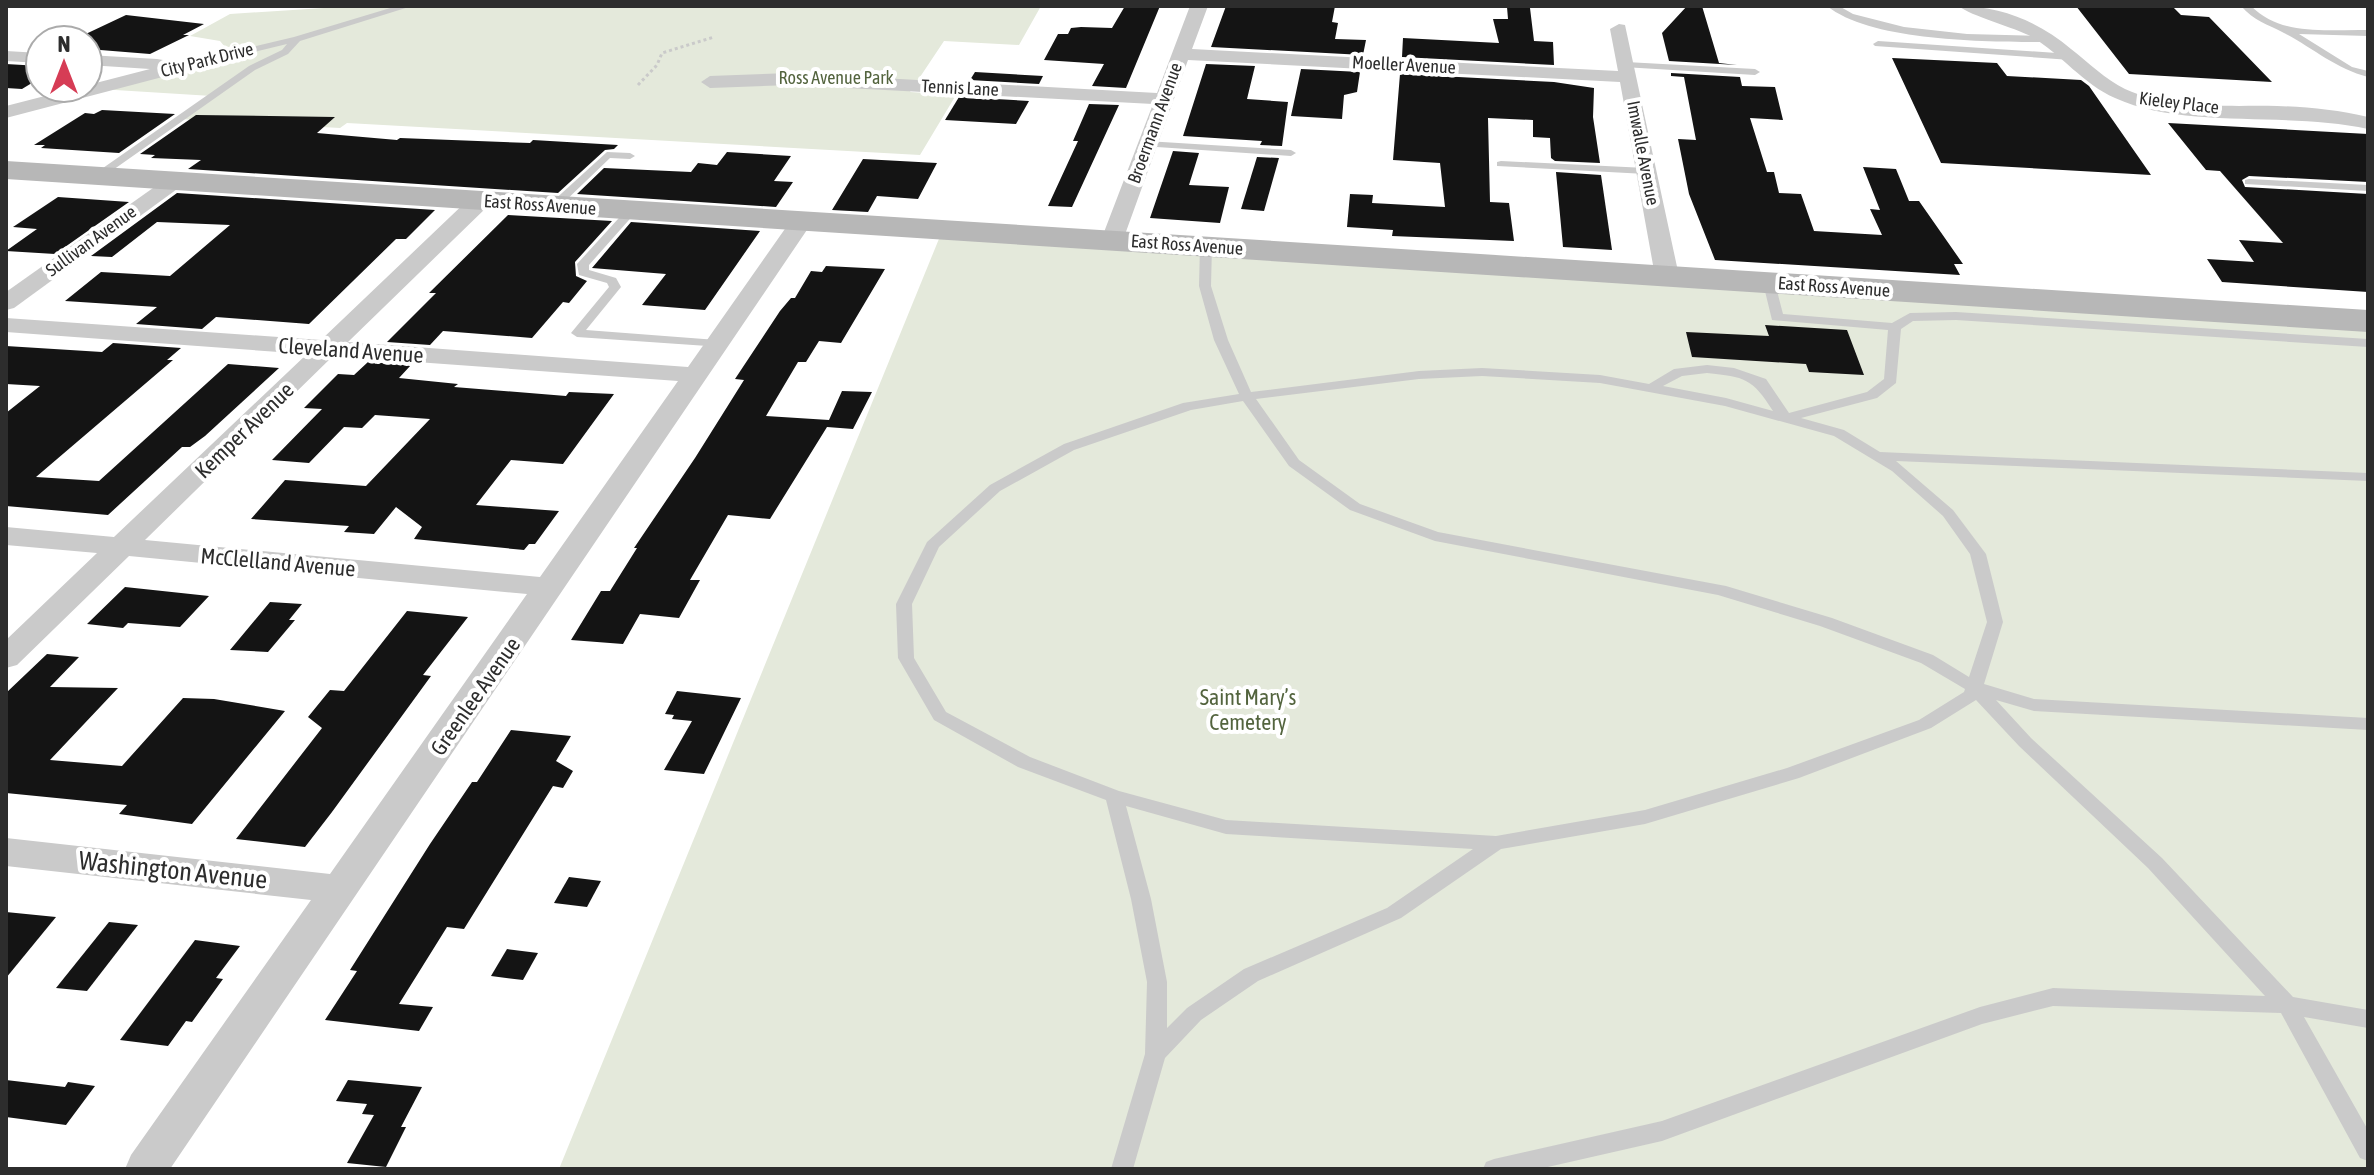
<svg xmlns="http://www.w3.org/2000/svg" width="2374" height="1175" font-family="'Asap Condensed',sans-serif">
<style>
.green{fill:#e4e9db}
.building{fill:#141414}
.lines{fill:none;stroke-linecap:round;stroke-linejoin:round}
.path{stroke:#cacaca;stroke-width:3;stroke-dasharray:3 3;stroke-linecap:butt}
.lane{fill:#cacaca;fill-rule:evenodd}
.street{fill:#cacaca;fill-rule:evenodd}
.secondary{fill:#b7b7b7;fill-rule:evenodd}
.labels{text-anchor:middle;stroke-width:8;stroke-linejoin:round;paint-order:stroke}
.far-street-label{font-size:18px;fill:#2d2d2d;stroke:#fff}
.far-park-label{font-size:18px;fill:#53643e;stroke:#fff}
.street-label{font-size:22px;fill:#2d2d2d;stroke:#fff}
.park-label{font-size:22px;fill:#53643e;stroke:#fff}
.near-street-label{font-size:26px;fill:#2d2d2d;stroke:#fff}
</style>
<rect width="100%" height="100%" fill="#fff"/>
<g class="green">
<path d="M355,6H1041L1019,45L944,41L910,92L956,95L920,155L347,123L340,128L180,119L212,96L99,89L230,53L220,41L190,36L230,14Z"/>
<path d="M943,229L2368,321V1169H559Z"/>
</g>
<g class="building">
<path d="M1125,6H1160L1126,88L1092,86L1104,64L1044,60L1058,34H1068L1071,28L1081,27L1112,28Z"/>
<path d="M1226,6H1335L1332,22L1338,23L1335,39L1366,40L1363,55L1211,47Z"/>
<path d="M1687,6H1702L1719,63L1737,65L1669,61L1662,33Z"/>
<path d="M2076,6H2172L2181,15L2209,17L2272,82L2129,74Z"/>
<path d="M1507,7L1530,8L1534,41L1553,42L1554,65L1402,57L1403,38L1499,43L1493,19H1508Z"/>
<path d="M126,15L204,24L183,35H189L150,54L88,49V40H73Z"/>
<path d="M1892,58L1997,63L2007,76L2081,80L2089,86L2151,175L1941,163Z"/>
<path d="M6,64L40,66V78L22,89L6,88Z"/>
<path d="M1206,64L1255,66L1247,99L1288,102L1282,146L1260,145L1262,141L1183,136Z"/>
<path d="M1301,69L1360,72L1357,92L1344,95L1342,119L1291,116Z"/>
<path d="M975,72L1043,76L1039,84L970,80Z"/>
<path d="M1671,73L1740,77L1742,86L1775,87L1783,120L1750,118L1767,172H1774L1779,193L1801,194L1814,231L1882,235L1870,209L1880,210L1863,167L1896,169L1909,201H1919L1963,264H1954L1960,275L1715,260L1689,194L1678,139L1696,140L1684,77L1671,76Z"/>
<path d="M1400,74L1554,82L1594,88L1593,117L1600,163L1555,161L1551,158L1550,138L1533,137V120L1488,118L1490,202L1509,203L1514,241L1392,236L1393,230L1347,227L1350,194L1373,195L1372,203L1445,207L1440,163L1393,160Z"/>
<path d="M959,97L1029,101L1016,124L945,120Z"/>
<path d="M1089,104L1119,105L1072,207L1048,206L1078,141H1073Z"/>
<path d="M102,110L175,114L119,153L41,148L45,145H34L85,113L94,114Z"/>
<path d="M196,115L335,117L317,133L397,140L400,138L530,143L533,140L618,145L614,149L605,150L558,193L188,169L201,160L151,158L155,155L140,154Z"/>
<path d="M2168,123L2368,134V182L2249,176L2242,180L2245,187L2368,194V292L2222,282L2207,259L2254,262L2239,240L2283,243L2220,171L2206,170Z"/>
<path d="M1173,151L1199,153L1189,185L1229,187L1220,223L1150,218Z"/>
<path d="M727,152L791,156L774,181L793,182L776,207L577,194L604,168L691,172L698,163L717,165Z"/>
<path d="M1257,157L1279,158L1264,211L1241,209Z"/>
<path d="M863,159L937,163L918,199L877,196L868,212L832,210Z"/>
<path d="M1556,172L1601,175L1612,250L1563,247Z"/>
<path d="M177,193L435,210L406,239H396L309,324L216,317L202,329L136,324L157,307L65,301L101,272L170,276L230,225L157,222L112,257L91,256Z"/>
<path d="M58,197L129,202L55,254L6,251L37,229L13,227Z"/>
<path d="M508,215L612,221L575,262L576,276L587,281L569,303L563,302L532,338L443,331L430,345L387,342L436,293H429Z"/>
<path d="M631,222L760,231L705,310L642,305L666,274L592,268Z"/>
<path d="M826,266L885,269L841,343L819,341L806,362H798L766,416L829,420L842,391L872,392L853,429L827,427L770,519L728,515L690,580H700L679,618L640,614L623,644L571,640L601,591H610L637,548H634L695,458L744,380L735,379L780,311L791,298H795L811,271L822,272Z"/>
<path d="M1765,325L1847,330L1864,375L1809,372L1806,364L1692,357L1686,332L1769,336Z"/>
<path d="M113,343L181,348L167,360H173L36,477L99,481L228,364L279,368L205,436L190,447H182L108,515L6,506V413L40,386L6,384V346L102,352Z"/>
<path d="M368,362L411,365L399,378L458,384L454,387L566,396L569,392L614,394L563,464L511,460L476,505L559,511L535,544H529L524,550L414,539L422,527L396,507L374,534L344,532L349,526L251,519L285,480L366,486L430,419L375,415L362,428L344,427L309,463L272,460L322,409L304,408L338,374L354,375Z"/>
<path d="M125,587L209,596L180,627L128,623L123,628L87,624Z"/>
<path d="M270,602L302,604L289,620H295L268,652L230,650Z"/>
<path d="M407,611L468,617L423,675L431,676L332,812L305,847L236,839L322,728L308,717L330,690L344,691Z"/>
<path d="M47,654L79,657L50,687L118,688L50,760L122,766L183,698L214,699L285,711L192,824L119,814L127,805L6,793V693Z"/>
<path d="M677,691L741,698L704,774L664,770L692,721L672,719L674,715L665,714Z"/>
<path d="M511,730L571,736L556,761L573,771L563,788L553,786L464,929L447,927L399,1004L433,1007L419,1031L325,1020L357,971L350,970L430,844L472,782H477Z"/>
<path d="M569,877L601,881L587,907L554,903Z"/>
<path d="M6,912L56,917L6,978Z"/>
<path d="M109,922L138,925L87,991L56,988Z"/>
<path d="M195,940L240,946L216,978L223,979L192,1022L186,1021L168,1046L120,1040Z"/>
<path d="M507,949L538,953L523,980L491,976Z"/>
<path d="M6,1080L65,1087L68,1082L95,1086L66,1125L6,1117Z"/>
<path d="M348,1080L422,1087L401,1127H406L386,1167L347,1163L374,1115L362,1114L367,1104L336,1101Z"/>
</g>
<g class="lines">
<path class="path" d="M638,85L657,65L662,53L714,37"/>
<g class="lane">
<path d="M397,6H412L300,41L288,54L255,70L103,177L93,175L249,66L282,50L287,44L187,68L182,65L184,63L294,37Z"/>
<path d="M1827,6H1839L1853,14L1904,27L1967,34L2047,36L2052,39L2047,42C1990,42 1872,42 1827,6Z"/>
<path d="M2241,6H2251C2282,37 2327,29 2368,30V36L2299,34L2352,67L2368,71V77C2336,69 2313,48 2284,33C2267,24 2254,21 2241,6Z"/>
<path d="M1878,41L2071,54L2076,57L2071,60L1875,46L1873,44Z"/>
<path d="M1626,62L1755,69L1760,72L1755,75L1623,67L1621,65Z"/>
<path d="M1146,141L1291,150L1296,153L1291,156L1142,146V142Z"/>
<path d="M607,152L630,153L635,156L630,159L610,158L559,207H551V203Z"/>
<path d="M1501,161L1646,168L1652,171L1646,174L1497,166V162Z"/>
<path d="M2249,179L2368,185V191L2245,184V180Z"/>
<path d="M632,207L638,210L636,212L589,265V270L616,278L621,287L586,330L717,340L724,344L722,347L577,337L571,333L609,287L607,283L579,275L577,264L628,208Z"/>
<path d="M1206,242L1212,246L1211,286L1228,340L1251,392L1419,371L1482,368L1600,375L1649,384L1674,369L1707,365L1734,368L1766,379L1789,413L1867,392L1884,379L1888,330L1772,320L1763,283L1769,279L1775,283L1783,314L1892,323L1910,313L1956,312L2368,339V347L1956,320L1913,321L1901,329L1896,383L1877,398L1801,418L1844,430L1880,452L2368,473V481L1896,461L1953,510L1986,554L2003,622L1984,684L2034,699L2368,718V730L2034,711L1996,700L2031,738L2162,858L2293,997L2368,1010V1028L2304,1017L2368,1130V1161L2360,1158L2281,1013L2053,1006L1982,1024L1662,1141L1539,1169H1483L1486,1162L1494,1159L1662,1121L1980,1007L2053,988L2265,996L2148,868L2019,746L1976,700L1931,728L1799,778L1645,824L1501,849L1401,918L1258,981L1201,1020L1165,1058L1133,1169H1111L1145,1054L1147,982L1131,899L1106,800L1018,767L934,720L898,658L896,604L927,542L990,485L1064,444L1183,403L1239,394L1214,340L1199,286L1200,246ZM1707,373C1745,377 1752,378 1773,411L1726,398L1663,386L1682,376ZM1482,376L1600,383L1725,406L1834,436L1892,471L1943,516L1970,554L1987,622L1969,677L1933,655L1832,618L1726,586L1438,532L1360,504L1299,460L1256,399L1419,379ZM1243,401L1289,466L1350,510L1435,541L1718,595L1820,626L1921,663L1965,689L1964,692L1919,720L1787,768L1645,810L1496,836L1226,820L1119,791L1030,757L946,712L914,658L912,604L939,547L1000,491L1074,450L1191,410ZM1126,806L1226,834L1473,849L1387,908L1244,969L1187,1008L1167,1028V982L1151,899Z"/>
</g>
<g class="street">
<path d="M1190,6H1208L1192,49L1618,71L1610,29L1619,24L1625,25L1679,276L1675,281H1659L1655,276L1620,82L1188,60L1123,240L1112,247L1101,240L1153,104L790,85L710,88L701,82L710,76L790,73L1157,93Z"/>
<path d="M1959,6C2001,6 2039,22 2071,49C2089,63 2105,79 2125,89C2171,110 2228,105 2277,106C2308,107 2338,110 2368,117V129C2289,111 2185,130 2115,98C2083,84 2061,54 2032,37C2014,27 1970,16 1959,6Z"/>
<path d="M6,51L40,53V63L6,61Z"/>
<path d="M88,55L157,59L163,60L165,65L187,59L196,65L193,69L6,118V106L76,88H88V85L150,69L88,65Z"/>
<path d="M177,174L184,176L187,180L184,184L14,308L6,310V292L170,176Z"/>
<path d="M480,195L488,196L491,201L488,206L348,342L688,367L794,216L802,214L813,221L170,1169H125L131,1155L311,900L6,866V838L330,874L527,594L129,556L17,665L6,668V640L97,553L6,545V527L114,537L307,354L6,332V318L321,340L472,196ZM333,356L678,381L540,577L145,540Z"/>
</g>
<path class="secondary" d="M6,161L2368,310V332L6,179Z"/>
</g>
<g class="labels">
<g class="far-street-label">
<text transform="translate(207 60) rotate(-14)" y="6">City Park Drive</text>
<text transform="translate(1404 65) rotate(3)" y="6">Moeller Avenue</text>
<text transform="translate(960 88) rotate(3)" y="6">Tennis Lane</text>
<text transform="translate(2179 103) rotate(7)" y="6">Kieley Place</text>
<text transform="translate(1155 123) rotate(-70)" y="6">Broermann Avenue</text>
<text transform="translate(1643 153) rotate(79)" y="6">Imwalle Avenue</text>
<text transform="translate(540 205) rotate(4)" y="6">East Ross Avenue</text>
<text transform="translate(91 241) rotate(-36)" y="6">Sullivan Avenue</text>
<text transform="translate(1187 245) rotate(4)" y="6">East Ross Avenue</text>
<text transform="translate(1834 287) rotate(4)" y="6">East Ross Avenue</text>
</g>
<g class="far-park-label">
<text x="836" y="84">Ross Avenue Park</text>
</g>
<g class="street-label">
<text transform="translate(351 350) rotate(4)" y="8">Cleveland Avenue</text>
<text transform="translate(244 430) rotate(-44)" y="8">Kemper Avenue</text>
<text transform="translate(278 562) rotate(5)" y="8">McClelland Avenue</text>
<text transform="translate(475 696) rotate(-55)" y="8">Greenlee Avenue</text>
</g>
<g class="park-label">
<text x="1248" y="705">Saint Mary’s<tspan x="1248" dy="25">Cemetery</tspan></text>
</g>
<g class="near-street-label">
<text transform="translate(173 870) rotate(6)" y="9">Washington Avenue</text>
</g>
</g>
<rect width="2374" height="1175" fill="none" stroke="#2d2d2d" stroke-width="16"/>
<g transform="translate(64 64)"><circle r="38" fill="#ffffff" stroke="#ababab" stroke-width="2"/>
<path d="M0-6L14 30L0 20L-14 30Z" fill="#d63c55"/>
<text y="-12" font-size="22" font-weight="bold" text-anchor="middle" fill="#2d2d2d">N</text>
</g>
</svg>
